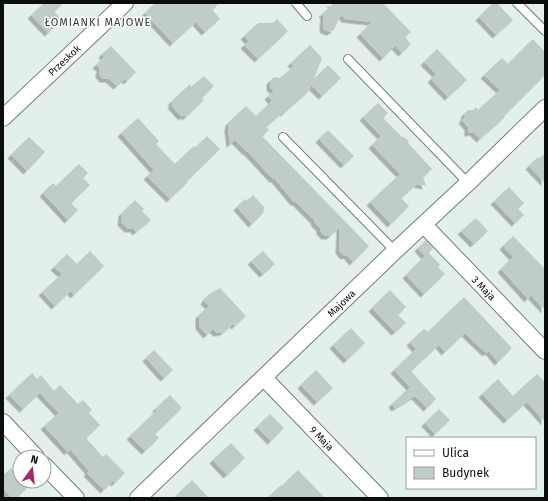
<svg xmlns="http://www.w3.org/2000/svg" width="548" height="501" font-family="'Fira Sans',sans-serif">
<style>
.building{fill:#c0ccc8;filter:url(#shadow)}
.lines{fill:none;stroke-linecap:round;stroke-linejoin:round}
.lane-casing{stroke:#737f7b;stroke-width:10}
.street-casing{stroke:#737f7b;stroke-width:18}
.lane{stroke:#fff;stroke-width:8}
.street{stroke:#fff;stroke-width:16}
.labels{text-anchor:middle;stroke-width:3;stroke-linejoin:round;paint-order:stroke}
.street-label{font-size:10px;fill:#090d0c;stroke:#fff}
.neighbourhood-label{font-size:11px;letter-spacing:1px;fill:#323c38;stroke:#fff}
</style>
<defs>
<filter id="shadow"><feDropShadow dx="-3.5" dy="3.5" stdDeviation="0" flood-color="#0004"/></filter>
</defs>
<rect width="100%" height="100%" fill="#e3efeb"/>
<g class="building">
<path d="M44,3H64L54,11L62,20L48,33L31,15Z"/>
<path d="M155,3H220L212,9L220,19L205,32L196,22L173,43L145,13Z"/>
<path d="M330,3H383L411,32L405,37L411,44L402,53L395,46L383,58L360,34L372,22L345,19L341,14L334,30L330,32L324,30L323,26L324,16L322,14L332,5Z"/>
<path d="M493,3H497L513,20L496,35L479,17Z"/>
<path d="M277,19L288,31L258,59L244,45L249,41L244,36L258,23H273Z"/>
<path d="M533,39L545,52V75L504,116L505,117L480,139L473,132L468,133V127L462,120L464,118L465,113L468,110H473L476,107L478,110L500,90L484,75L502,58L508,64Z"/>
<path d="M310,45L322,58L314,79L328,65L341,78L322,96L311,85L309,91L284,113L283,112L266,127L269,130L262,136L369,246L353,262L347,255L344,256L339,250L340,227L330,236H325L320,231V228L314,222L315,221L296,202H294L275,179H273L247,151V152L235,140L230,144L228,128L229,122L246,106L256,116L272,101L268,96L274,91L270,87V81L274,77L280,78L294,66L291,63Z"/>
<path d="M111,46L136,72L127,81L125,79L117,86L109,79H103L99,74L100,68L96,65L104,57L102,54Z"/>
<path d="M437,49L467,80L448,97L431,79L436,74L424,62Z"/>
<path d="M204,76L214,86L202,98L204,100L186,117L184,115L182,117L171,105L173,103L171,102L190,84L191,87Z"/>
<path d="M378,103L388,113L383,118L402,137H404L409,141L408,143L432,169L423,177L426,186L417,184L401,198L409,206L391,224L370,202L400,174L372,145L381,136L363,117Z"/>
<path d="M138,118L159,141L156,144L175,164L194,146L196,147L207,136L220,149L187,181L188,182L170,199L147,176L154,170L121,133Z"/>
<path d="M328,130L354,156L344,165L319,139Z"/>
<path d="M29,137L45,152L27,171L11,155Z"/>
<path d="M545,153V183L529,166L538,157L539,159Z"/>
<path d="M79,164L88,173L83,178L90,185L71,203L78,210L68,220L43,193L53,183L56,186Z"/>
<path d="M509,187L524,203L518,209L524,215L515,223L494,201Z"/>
<path d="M253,195L265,208L263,210L264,212L252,224L237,207L245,199L247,201Z"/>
<path d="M135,200L144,209L142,211L151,220L136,232L134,229H128L121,222L122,213Z"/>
<path d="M476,218L488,231L474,244L461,231Z"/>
<path d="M513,236L545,269V310L531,295L528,299L501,269L513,257L503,246Z"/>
<path d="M426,240L433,248L429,253L440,265L438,267L445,274L424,294L406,275L425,256L418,248Z"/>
<path d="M90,251L104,266L74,295L71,291L55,306L42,292L62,274L54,267L67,254L77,264Z"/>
<path d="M263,251L275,264L263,274L251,261Z"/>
<path d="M220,288L246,316L235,326L233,324L224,332L217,333L213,329L207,335L199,326V315L209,306L204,301L209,294Z"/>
<path d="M390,290L406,307L398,315L406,323L395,332L372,308Z"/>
<path d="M464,297L512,348L498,362L489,351L486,353L465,333L445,352L439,345L411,371L436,399L427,408L415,396L395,408L392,404L410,387L394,370L416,349L410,342L424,329L428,332Z"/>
<path d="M351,328L365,343L347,360L333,345Z"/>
<path d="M154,350L173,370L164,378L146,358Z"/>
<path d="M316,370L333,388L317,402L301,385Z"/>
<path d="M32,373L37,379L41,375L54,391L60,385L78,404L83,400L92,410L89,413L100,425L86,438L103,457L106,454L125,473L115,483L113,481L104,490L87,473L89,471L70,449L68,452L44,426L59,413L40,393L23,409L9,395Z"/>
<path d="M537,374L545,382V422L527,402L507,420L482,394L498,379L513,396Z"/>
<path d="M170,395L182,408L155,434L159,438L145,451L130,436L157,410L156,408Z"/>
<path d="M439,409L450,420L435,434L425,423Z"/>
<path d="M270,414L284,428L271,441L257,427Z"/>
<path d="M231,443L245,458L227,475L213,460Z"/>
<path d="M11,468L20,477V481H24L29,486L17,498H12L3,489V476Z"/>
<path d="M298,470L325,498H267L281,485L282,486Z"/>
<path d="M192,480L209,498H174Z"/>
</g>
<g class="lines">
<defs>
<g id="lane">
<path d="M296,3L307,16"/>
<path d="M517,3L545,31"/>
<path d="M348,59L468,183"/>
<path d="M283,137L395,251"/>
</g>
<g id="street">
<path d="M3,118L125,3"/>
<path d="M424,225L545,351"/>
<path d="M264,378L380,498"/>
<path d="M3,422L36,457"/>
<path d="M44,465L76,498"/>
<path d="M138,498L395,251L468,183L545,108"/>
</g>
</defs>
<use href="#lane" class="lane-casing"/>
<use href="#street" class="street-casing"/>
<use href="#lane" class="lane"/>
<use href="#street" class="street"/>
</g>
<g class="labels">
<g class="street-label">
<text transform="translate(64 60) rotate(-43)" y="4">Przeskok</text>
<text transform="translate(484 288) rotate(46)" y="4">3 Maja</text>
<text transform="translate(341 303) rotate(-44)" y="4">Majowa</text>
<text transform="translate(322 438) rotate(46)" y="4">9 Maja</text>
</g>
<g class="neighbourhood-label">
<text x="98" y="26">ŁOMIANKI MAJOWE</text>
</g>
</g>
<rect width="548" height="501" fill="none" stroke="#090d0c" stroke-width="8"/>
<rect x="406" y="437" width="130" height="52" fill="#ffffff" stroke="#9d9e9e"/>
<rect x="414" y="450" width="20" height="6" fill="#ffffff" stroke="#9d9e9e"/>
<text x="442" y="457" font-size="12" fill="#090d0c">Ulica</text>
<rect x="414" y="467" width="20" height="12" fill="#c0ccc8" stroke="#9d9e9e"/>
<text x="442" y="477" font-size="12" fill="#090d0c">Budynek</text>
<g transform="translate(32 469) rotate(15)"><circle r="19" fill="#ffffff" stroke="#9d9e9e"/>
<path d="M0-3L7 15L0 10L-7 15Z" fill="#ab246c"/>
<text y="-6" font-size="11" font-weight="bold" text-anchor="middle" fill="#090d0c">N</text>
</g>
</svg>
